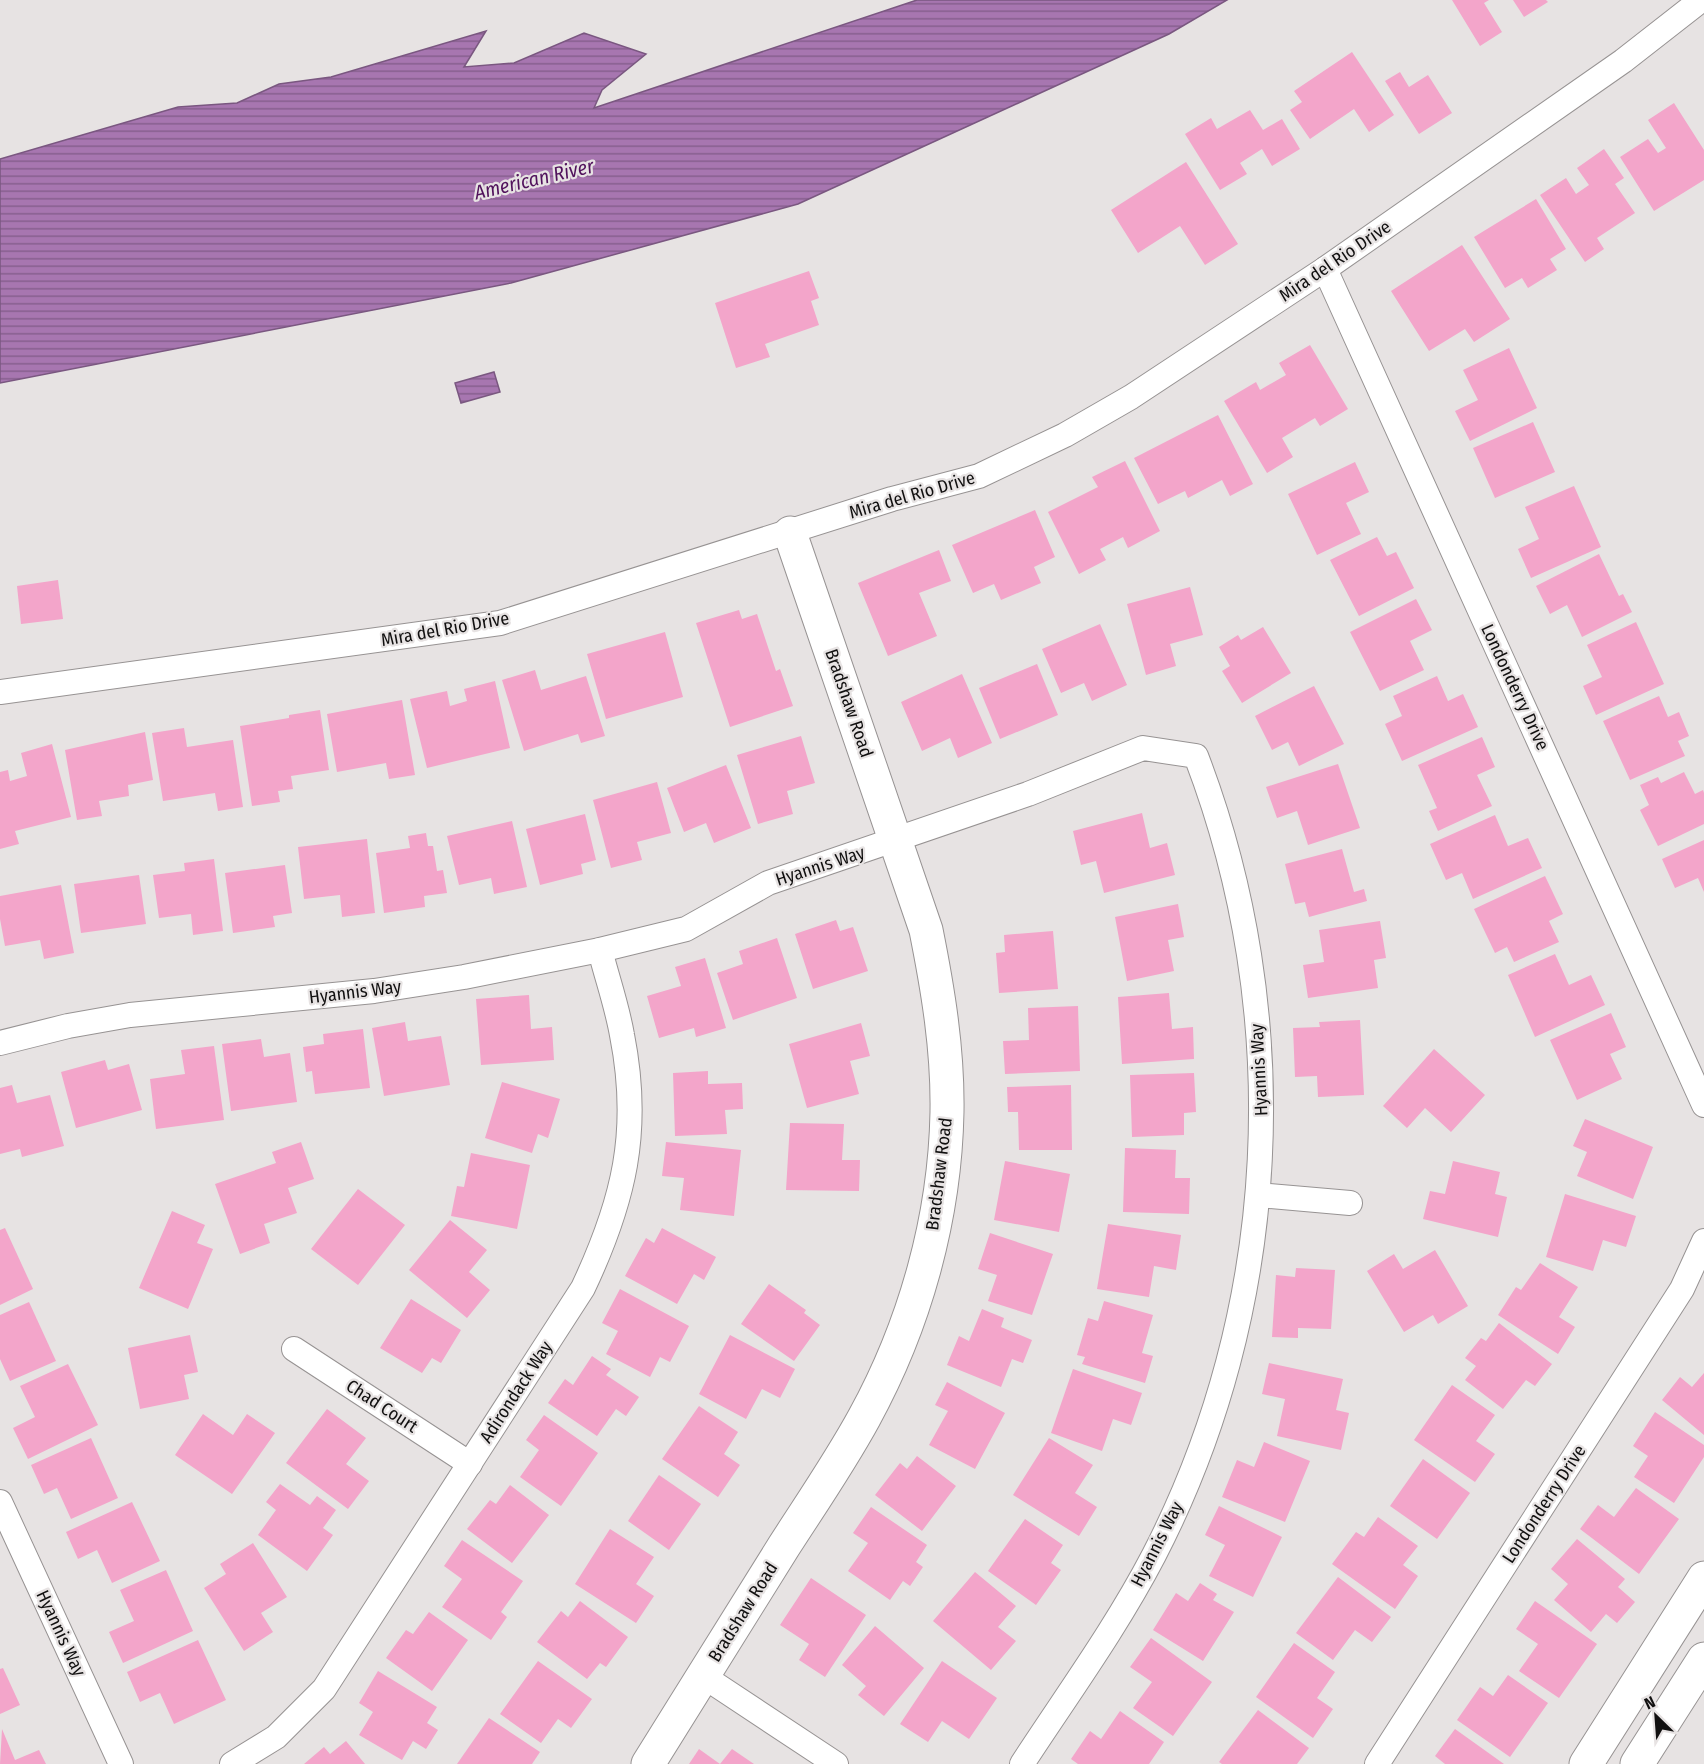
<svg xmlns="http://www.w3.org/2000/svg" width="1704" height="1764" font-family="'Fira Sans Condensed',sans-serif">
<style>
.water{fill:url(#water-rules);stroke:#7a5780;stroke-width:1.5}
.building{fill:#f3a5ca}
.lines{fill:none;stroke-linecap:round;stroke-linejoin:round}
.street-casing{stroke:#979393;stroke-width:26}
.secondary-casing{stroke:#979393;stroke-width:35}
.street{stroke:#fff;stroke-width:24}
.secondary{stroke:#fff;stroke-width:33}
.labels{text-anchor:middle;stroke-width:4.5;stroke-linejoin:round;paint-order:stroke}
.street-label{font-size:18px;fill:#111010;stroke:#e7e3e3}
.water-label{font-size:20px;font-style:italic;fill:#51125c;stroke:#e7e3e3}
</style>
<defs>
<pattern id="water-rules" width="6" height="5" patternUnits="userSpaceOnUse" patternTransform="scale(1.5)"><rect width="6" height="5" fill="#a776b0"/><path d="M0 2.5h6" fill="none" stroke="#875f8e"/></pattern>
</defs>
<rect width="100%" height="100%" fill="#e7e3e3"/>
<g class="water">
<path d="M917,0H1227L1169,34L798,204L511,283L0,383V159L178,107L237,103L279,84L331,77L486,31L464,67L514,63L584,33L646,54L602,90L594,108Z"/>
<path d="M494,372L500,392L461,403L455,383Z"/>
</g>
<g class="building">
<path d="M1452,0H1489L1484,3L1502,32L1480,46Z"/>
<path d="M1513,0H1546L1548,2L1524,17Z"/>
<path d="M1352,52L1394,115L1369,132L1354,109L1310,139L1290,110L1302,102L1294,91Z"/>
<path d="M1400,72L1409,87L1428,75L1452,113L1419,134L1385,81Z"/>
<path d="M1674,103L1704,150V180L1654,211L1620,157L1648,139L1658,153L1666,148L1648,120Z"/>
<path d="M1250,110L1263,130L1282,119L1300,149L1272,166L1262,149L1240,163L1247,174L1220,190L1185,134L1211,118L1217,129Z"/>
<path d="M1604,149L1624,178L1615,184L1635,213L1597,238L1604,249L1585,262L1540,195L1566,178L1576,194L1589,185L1577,168Z"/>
<path d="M1186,162L1238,244L1205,265L1180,226L1138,253L1111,210Z"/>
<path d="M1536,199L1566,249L1550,259L1557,270L1528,288L1522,278L1505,288L1474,237Z"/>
<path d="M1462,245L1510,319L1474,342L1465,329L1429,351L1391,291Z"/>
<path d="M809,271L819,298L811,301L819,325L765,344L770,357L736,368L715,303Z"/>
<path d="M1310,345L1348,409L1320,426L1315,418L1282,438L1293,457L1267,473L1224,401L1256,382L1260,390L1286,375L1279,363Z"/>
<path d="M1509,348L1537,408L1470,441L1455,411L1478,400L1463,370Z"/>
<path d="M1218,415L1253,484L1230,496L1222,480L1188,498L1185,491L1158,504L1134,458Z"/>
<path d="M1533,422L1555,472L1495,498L1473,448Z"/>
<path d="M1125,461L1160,531L1128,548L1123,537L1100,549L1106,560L1079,574L1048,512L1098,487L1092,477Z"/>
<path d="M1355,462L1369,492L1346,503L1361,534L1317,555L1288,494Z"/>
<path d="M1574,486L1601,547L1531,578L1518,549L1539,539L1525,507Z"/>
<path d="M1035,510L1055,557L1034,567L1041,583L1001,600L994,584L973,593L952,545Z"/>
<path d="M1377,537L1387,556L1396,552L1414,588L1359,616L1330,560Z"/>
<path d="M939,550L951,581L919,593L937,636L888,656L858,583Z"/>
<path d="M1599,554L1619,596L1623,594L1632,612L1582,637L1567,605L1550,614L1536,586Z"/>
<path d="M58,580L63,619L21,624L17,586Z"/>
<path d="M1190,587L1203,635L1170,644L1176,666L1146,675L1127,604Z"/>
<path d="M1416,599L1432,630L1410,641L1424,670L1380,691L1350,632Z"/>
<path d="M739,610L742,619L757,614L776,671L780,669L793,706L730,727L696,623Z"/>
<path d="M1636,622L1664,684L1596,715L1583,686L1602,677L1587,645Z"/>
<path d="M1100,624L1127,685L1092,701L1084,683L1061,693L1042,649Z"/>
<path d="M1263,627L1291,673L1242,703L1222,671L1230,666L1219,647L1238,635L1241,640Z"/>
<path d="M665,632L683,697L606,719L587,654Z"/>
<path d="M1037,664L1058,715L1000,739L979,688Z"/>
<path d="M535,670L541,690L586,676L605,736L581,743L578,734L524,751L502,680Z"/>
<path d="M962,674L992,743L958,758L950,738L922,751L901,702Z"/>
<path d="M1437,676L1448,701L1463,694L1478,727L1402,761L1385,724L1402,716L1393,696Z"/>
<path d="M495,681L510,748L427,768L410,699L447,691L450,706L467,701L464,689Z"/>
<path d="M1314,686L1344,744L1299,766L1288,742L1272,750L1255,716Z"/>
<path d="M1659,696L1668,717L1679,712L1689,736L1678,741L1685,756L1630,780L1603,721Z"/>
<path d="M402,700L415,775L389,779L386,763L337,772L327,714Z"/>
<path d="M320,710L329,770L291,776L293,789L278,791L280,802L252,806L240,726L289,718V715Z"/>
<path d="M184,728L187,747L233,740L243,807L218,811L215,793L163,801L152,733Z"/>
<path d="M145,732L153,780L128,785L129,796L99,801L102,816L77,820L65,750Z"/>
<path d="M801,736L815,783L787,791L793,814L758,824L737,755Z"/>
<path d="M1482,737L1495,767L1477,775L1492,806L1438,831L1429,811L1437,808L1418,765Z"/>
<path d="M52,744L71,817L15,831L19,844L0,849V772L8,770L10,781L27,776L21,753Z"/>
<path d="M1338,764L1360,828L1308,845L1297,811L1277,818L1266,787Z"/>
<path d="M726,765L751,828L714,843L706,823L684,832L667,788Z"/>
<path d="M1684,772L1695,794L1703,790L1704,793V824L1658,846L1640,810L1649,805L1640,785L1658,777L1661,783Z"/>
<path d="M657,782L671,833L637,842L642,860L611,868L593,800Z"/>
<path d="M1142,813L1150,848L1167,843L1175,875L1104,893L1096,861L1081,865L1073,831Z"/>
<path d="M585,814L596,860L581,864L583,874L540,885L526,829Z"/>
<path d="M1495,815L1508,846L1528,838L1542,868L1473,899L1462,873L1446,880L1430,844Z"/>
<path d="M512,821L527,887L494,894L491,878L459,885L447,836Z"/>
<path d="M426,833L428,846H433L437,871L443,870L447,893L424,896L425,907L384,913L376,853L410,848L408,836Z"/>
<path d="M367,839L375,913L342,917L340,895L304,899L298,847Z"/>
<path d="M1704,840V892L1698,878L1675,888L1662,859Z"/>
<path d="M1342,849L1354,892L1364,889L1367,901L1309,917L1305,902L1295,904L1285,864Z"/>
<path d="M214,859L223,931L193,935L191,914L159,918L153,875L185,871L184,863Z"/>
<path d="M285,865L292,913L273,916L275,927L233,933L225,873Z"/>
<path d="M139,875L146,924L81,933L74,884Z"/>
<path d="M1545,876L1563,914L1549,921L1559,942L1514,962L1507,947L1495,953L1474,909Z"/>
<path d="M61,885L74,953L44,959L40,940L5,946L0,919V896Z"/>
<path d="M1178,904L1184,937L1168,940L1174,971L1127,981L1115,917Z"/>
<path d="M836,920L840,931L853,927L868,971L813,989L795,934Z"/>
<path d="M1380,921L1386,958L1374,960L1378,988L1308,998L1303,965L1324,962L1319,930Z"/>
<path d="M1053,931L1058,989L999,993L996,953L1005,952L1004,935Z"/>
<path d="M777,938L797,998L733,1020L717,973L743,964L739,951Z"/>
<path d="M1555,954L1569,985L1591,975L1605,1005L1535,1037L1508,975Z"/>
<path d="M705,958L726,1028L696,1037L694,1028L659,1038L647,996L681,986L675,967Z"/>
<path d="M1169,993L1172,1029L1193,1027L1194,1059L1122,1064L1118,997Z"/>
<path d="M529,995L531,1029L552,1027L554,1060L481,1065L476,999Z"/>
<path d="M1078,1006L1080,1071L1005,1074L1003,1041L1029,1040L1028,1008Z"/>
<path d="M1611,1013L1626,1047L1610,1054L1622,1079L1577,1100L1550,1040Z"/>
<path d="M1360,1020L1364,1095L1318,1097L1317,1076L1295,1077L1293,1028L1320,1027L1319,1022Z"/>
<path d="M405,1022L408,1041L441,1036L450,1085L384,1096L372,1028Z"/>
<path d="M861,1023L870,1056L850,1061L859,1094L807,1108L789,1044Z"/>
<path d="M363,1029L370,1088L315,1094L312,1071L306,1072L303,1047L324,1044L323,1034Z"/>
<path d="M261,1039L264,1057L290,1053L297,1102L231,1111L222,1044Z"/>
<path d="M214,1046L224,1120L156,1129L150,1079L185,1074L181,1050Z"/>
<path d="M1434,1049L1485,1095L1451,1132L1425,1108L1407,1128L1383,1106Z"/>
<path d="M105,1060L108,1070L129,1064L142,1110L76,1128L61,1072Z"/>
<path d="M708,1071V1084L742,1083L743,1109L725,1110L727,1134L675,1136L673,1073Z"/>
<path d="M1194,1073L1196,1112L1184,1113V1135L1132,1137L1130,1075Z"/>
<path d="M502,1082L560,1099L548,1138L538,1134L532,1153L485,1138Z"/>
<path d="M12,1085L17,1103L50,1095L64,1146L22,1157L20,1149L0,1154V1088Z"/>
<path d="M1071,1085L1072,1150H1019L1018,1112H1008L1007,1087Z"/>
<path d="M1585,1119L1653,1147L1633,1199L1577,1176L1587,1152L1573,1146Z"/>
<path d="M790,1123L844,1124L842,1160H860L859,1191L786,1190Z"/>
<path d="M301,1142L314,1179L288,1188L297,1213L264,1224L270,1243L240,1254L215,1184L276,1163L272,1152Z"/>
<path d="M666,1142L741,1150L734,1216L680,1210L684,1178L662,1176Z"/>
<path d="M1125,1148L1176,1150L1175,1178H1190L1189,1214L1123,1212Z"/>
<path d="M471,1153L530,1165L517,1229L451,1216L457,1186L464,1187Z"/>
<path d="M1005,1161L1070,1174L1059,1232L994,1220Z"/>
<path d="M1453,1161L1500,1172L1495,1194L1507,1197L1498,1237L1423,1219L1430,1191L1445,1194Z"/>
<path d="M358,1189L405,1225L358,1285L311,1249Z"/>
<path d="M1565,1194L1636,1216L1626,1247L1603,1240L1593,1271L1546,1257Z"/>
<path d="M172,1211L205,1225L197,1243L213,1249L188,1309L139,1288Z"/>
<path d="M450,1220L487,1250L469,1272L490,1290L467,1318L409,1270Z"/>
<path d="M1108,1224L1181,1235L1176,1270L1154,1266L1149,1297L1097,1289Z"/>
<path d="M5,1228L33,1289L0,1305V1230Z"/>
<path d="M662,1228L716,1257L704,1280L694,1274L677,1304L625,1276L646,1238L654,1243Z"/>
<path d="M990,1233L1053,1254L1032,1315L988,1301L997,1275L978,1269Z"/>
<path d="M1435,1250L1468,1306L1438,1324L1433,1315L1404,1332L1367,1271L1394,1254L1403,1269Z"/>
<path d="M1540,1263L1578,1287L1559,1317L1575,1327L1558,1354L1498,1315L1516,1287L1521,1290Z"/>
<path d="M1296,1268L1335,1270L1331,1329L1298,1328V1338L1272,1337L1276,1275L1295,1277Z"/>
<path d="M769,1284L806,1310L804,1313L820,1325L794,1361L741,1324Z"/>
<path d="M620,1289L689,1326L670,1362L660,1357L650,1377L606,1354L618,1331L602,1323Z"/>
<path d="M411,1299L461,1330L441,1363L432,1358L422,1373L380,1348Z"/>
<path d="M1104,1301L1153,1315L1142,1353L1153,1356L1145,1383L1082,1364L1085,1357L1077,1355L1088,1318L1098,1321Z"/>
<path d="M29,1302L56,1361L10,1381L0,1359V1315Z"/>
<path d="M982,1309L1004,1318L1001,1327L1032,1340L1023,1363L1012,1359L1001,1387L947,1365L959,1336L969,1341Z"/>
<path d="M1499,1323L1552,1364L1535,1386L1526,1380L1503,1409L1465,1380L1476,1366L1465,1358L1481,1338L1486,1341Z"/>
<path d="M190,1335L198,1372L184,1375L189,1399L140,1409L128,1348Z"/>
<path d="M730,1335L795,1369L780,1398L762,1389L746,1419L699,1394Z"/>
<path d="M592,1356L611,1369L606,1375L639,1397L626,1416L616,1409L597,1436L548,1403L565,1379L573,1385Z"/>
<path d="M1269,1363L1343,1379L1336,1410L1349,1413L1341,1450L1277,1436L1285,1399L1262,1394Z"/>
<path d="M68,1364L98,1425L28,1459L13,1428L35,1417L20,1386Z"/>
<path d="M1073,1369L1142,1393L1131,1425L1113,1419L1102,1451L1051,1433Z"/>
<path d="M1704,1373V1435L1662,1400L1680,1377L1692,1387Z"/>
<path d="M947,1382L1005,1413L975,1469L929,1445L948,1411L935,1405Z"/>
<path d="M1452,1385L1495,1415L1476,1441L1495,1454L1475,1482L1414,1440Z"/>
<path d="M699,1406L738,1432L724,1454L740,1465L718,1497L662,1459Z"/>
<path d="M327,1409L366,1438L346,1464L369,1481L348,1509L286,1463Z"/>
<path d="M1655,1412L1704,1445V1457L1674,1503L1634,1477L1648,1456L1633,1446Z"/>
<path d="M203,1414L233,1435L247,1414L275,1433L232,1494L175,1455Z"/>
<path d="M544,1415L598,1453L561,1506L520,1477L539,1450L526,1440Z"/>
<path d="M91,1438L118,1498L71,1519L57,1488L44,1494L31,1465Z"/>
<path d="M1049,1438L1093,1465L1075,1493L1097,1507L1079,1536L1013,1495Z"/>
<path d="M1264,1442L1310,1461L1285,1522L1222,1497L1237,1460L1254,1467Z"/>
<path d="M917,1456L956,1486L922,1531L875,1495L900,1463L907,1469Z"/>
<path d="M1423,1459L1470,1493L1437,1539L1390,1506Z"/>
<path d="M659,1475L701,1504L669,1550L628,1521Z"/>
<path d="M280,1484L310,1505L317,1496L336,1510L323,1528L333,1535L307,1571L258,1535L276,1510L266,1502Z"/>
<path d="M510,1485L549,1515L512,1563L467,1529L490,1500L496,1504Z"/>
<path d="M1636,1488L1679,1519L1639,1574L1580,1529L1598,1505L1614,1517Z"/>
<path d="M132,1502L160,1561L112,1583L97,1550L78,1559L66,1532Z"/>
<path d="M1219,1506L1282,1537L1253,1597L1209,1576L1225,1545L1205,1535Z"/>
<path d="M871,1507L927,1545L916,1562L923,1567L910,1586L903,1581L890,1600L848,1571L868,1543L853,1533Z"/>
<path d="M1378,1517L1418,1546L1403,1565L1418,1576L1395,1609L1332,1564L1356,1532L1364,1537Z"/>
<path d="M1025,1519L1063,1545L1051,1563L1061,1570L1036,1605L988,1571Z"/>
<path d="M610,1529L654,1557L636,1584L654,1596L636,1623L575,1584Z"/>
<path d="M1577,1539L1625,1579L1618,1587L1635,1602L1617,1623L1606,1614L1591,1632L1554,1600L1568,1584L1551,1569Z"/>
<path d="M462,1540L523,1581L501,1612L507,1617L491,1640L442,1607L462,1579L444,1566Z"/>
<path d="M253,1543L287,1597L261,1613L273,1632L244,1651L204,1588L226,1574L220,1564Z"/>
<path d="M166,1570L193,1631L123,1663L109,1632L134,1621L120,1590Z"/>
<path d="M975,1572L1016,1606L998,1627L1016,1641L991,1670L933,1621Z"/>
<path d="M1338,1577L1391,1617L1372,1642L1355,1630L1333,1660L1296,1633Z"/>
<path d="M811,1578L866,1615L825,1677L799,1660L809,1644L780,1625Z"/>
<path d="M1200,1583L1217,1594L1213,1600L1234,1612L1203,1661L1153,1630L1176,1593L1188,1601Z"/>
<path d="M580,1601L628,1637L606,1667L600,1663L587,1679L537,1642L561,1611L568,1617Z"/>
<path d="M1535,1601L1597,1644L1559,1698L1519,1671L1538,1644L1516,1629Z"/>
<path d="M429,1612L468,1640L432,1691L386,1658L406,1630L413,1634Z"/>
<path d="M875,1626L924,1668L884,1716L858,1695L866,1686L842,1665Z"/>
<path d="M1151,1638L1212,1682L1173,1736L1133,1708L1152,1682L1130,1667Z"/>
<path d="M198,1640L226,1700L174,1724L160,1693L140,1702L127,1672Z"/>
<path d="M1294,1643L1335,1672L1317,1698L1333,1709L1313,1738L1256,1697Z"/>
<path d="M538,1661L592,1699L571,1728L558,1719L541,1743L500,1714Z"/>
<path d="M942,1661L997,1698L969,1739L942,1721L928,1742L900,1724Z"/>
<path d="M3,1668L20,1705L0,1714V1669Z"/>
<path d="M378,1671L437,1707L427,1723L438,1730L426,1749L413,1741L402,1760L359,1735L373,1712L359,1703Z"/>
<path d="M1508,1675L1548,1703L1510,1757L1457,1720L1480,1687L1493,1696Z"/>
<path d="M1258,1710L1309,1748L1297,1764H1222L1219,1762Z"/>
<path d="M1120,1711L1164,1742L1149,1764H1078L1071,1759L1090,1731L1101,1739Z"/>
<path d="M489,1718L540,1752L532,1764H457Z"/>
<path d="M2,1729L15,1760L39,1750L46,1764H0Z"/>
<path d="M1455,1729L1504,1764H1445L1435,1756Z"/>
<path d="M346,1741L365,1764H304L324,1747L330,1754Z"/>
<path d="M699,1749L720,1764H689Z"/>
<path d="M732,1749L754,1764H720Z"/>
</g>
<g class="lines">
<defs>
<g id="street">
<path d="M1325,269L1704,1105"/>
<path d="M0,692L500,623L892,499L979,476L1065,435L1131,397L1325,269L1623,61L1701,0"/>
<path d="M0,1043L68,1026L130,1015L374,991L464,977L600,950L686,929L768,883L1028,794L1143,748L1196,756C1295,1014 1281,1309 1154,1555C1116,1628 1067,1695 1022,1764"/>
<path d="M1258,1195L1350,1203"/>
<path d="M294,1349L470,1464"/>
<path d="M0,1502L121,1764"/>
<path d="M703,1676L836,1764"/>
<path d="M232,1764L276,1737L324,1689L583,1288C624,1201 641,1131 622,1035C617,1006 607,978 600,950"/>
<path d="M1377,1764L1682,1289L1704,1241"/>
</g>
<g id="secondary">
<path d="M648,1764C693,1691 739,1619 784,1546C811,1504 840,1462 864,1418C915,1325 945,1218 947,1112C948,1050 938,990 926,930L790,533"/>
<path d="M1586,1764L1704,1578"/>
<path d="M1637,1764L1704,1659"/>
</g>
</defs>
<use href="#street" class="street-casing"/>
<use href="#secondary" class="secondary-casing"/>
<use href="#street" class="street"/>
<use href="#secondary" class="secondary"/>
</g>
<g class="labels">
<g class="street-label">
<text transform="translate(1335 261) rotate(-34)" y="6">Mira del Rio Drive</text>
<text transform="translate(912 495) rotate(-16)" y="6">Mira del Rio Drive</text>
<text transform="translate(445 629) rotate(-10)" y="6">Mira del Rio Drive</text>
<text transform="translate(1515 687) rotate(65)" y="6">Londonderry Drive</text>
<text transform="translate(849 703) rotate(71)" y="6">Bradshaw Road</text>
<text transform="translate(820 866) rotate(-18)" y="6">Hyannis Way</text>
<text transform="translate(355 992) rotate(-7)" y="6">Hyannis Way</text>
<text transform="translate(1259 1070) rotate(-93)" y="6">Hyannis Way</text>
<text transform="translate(939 1174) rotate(-83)" y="6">Bradshaw Road</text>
<text transform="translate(516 1392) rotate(-57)" y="6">Adirondack Way</text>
<text transform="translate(382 1406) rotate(33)" y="6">Chad Court</text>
<text transform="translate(1544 1504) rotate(-57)" y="6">Londonderry Drive</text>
<text transform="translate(1157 1544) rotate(-63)" y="6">Hyannis Way</text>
<text transform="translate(743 1612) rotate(-58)" y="6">Bradshaw Road</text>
<text transform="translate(61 1633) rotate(65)" y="6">Hyannis Way</text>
</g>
<g class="water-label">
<text transform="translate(534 179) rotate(-13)" y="7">American River</text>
</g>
</g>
<g transform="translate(1656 1716) rotate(335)" stroke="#e7e3e3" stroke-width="4.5" paint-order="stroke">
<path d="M0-4.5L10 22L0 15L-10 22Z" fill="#111010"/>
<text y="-9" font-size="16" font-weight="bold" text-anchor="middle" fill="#111010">N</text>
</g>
</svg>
